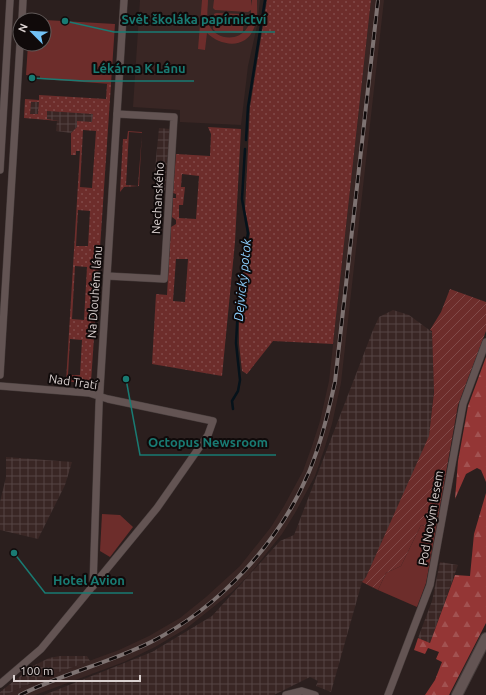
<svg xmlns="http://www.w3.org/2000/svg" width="486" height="695" font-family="Ubuntu,sans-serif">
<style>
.built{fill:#392624}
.industrial{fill:url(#industrial-grid)}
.grass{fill:url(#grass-dots);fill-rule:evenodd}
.forest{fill:url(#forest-firs)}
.park{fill:#6d2d2b}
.garden{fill:url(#garden-furrows)}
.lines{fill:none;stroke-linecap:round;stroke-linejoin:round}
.stream{stroke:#06121a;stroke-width:2.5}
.street-casing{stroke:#473d3c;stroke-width:8}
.secondary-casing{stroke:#473d3c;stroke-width:12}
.street{stroke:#635453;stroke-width:7}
.secondary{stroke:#635453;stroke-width:10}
.rail-casing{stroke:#7e7372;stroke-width:4}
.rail{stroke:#100a0a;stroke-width:2.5;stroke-dasharray:8;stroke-linecap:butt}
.labels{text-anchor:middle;stroke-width:4;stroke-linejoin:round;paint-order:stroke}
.street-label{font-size:12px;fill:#dad1d0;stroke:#100a0a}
.water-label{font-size:13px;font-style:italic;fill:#8ccffe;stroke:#100a0a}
.leader{fill:none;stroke:#197b73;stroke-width:1.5}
.callout-dot{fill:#197b73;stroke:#100a0a;stroke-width:1.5}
.callout-label{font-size:13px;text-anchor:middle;font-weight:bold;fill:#197b73;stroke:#100a0a;stroke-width:4;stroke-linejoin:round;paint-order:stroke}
</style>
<defs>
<pattern id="industrial-grid" width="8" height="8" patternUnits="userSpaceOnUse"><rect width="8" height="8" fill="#392624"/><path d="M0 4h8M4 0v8" fill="none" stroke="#554443"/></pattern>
<pattern id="grass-dots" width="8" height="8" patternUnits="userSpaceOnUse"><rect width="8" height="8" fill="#6d2d2b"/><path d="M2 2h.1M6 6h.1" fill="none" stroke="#814a49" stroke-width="1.8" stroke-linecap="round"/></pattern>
<pattern id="forest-firs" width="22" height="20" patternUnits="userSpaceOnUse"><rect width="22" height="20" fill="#943635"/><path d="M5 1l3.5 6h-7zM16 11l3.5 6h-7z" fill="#a25251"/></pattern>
<pattern id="garden-furrows" width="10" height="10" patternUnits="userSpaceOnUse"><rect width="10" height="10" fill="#6d2d2b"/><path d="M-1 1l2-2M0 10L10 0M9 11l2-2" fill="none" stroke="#814a49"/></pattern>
</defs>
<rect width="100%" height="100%" fill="#2b1f1e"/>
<g class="built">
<path d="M140,0H260L257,26L248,66L241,125L180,122V110L133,107Z"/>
<path d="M371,0H384L341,383L332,424L324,450L315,476L295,513L282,534L249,575L232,592L187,628L155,647L124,662L35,695H5L45,677L119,650L149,636L180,618L206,597L240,566L271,527L284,506L303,471L312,446L320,421L329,381Z"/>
</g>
<g class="industrial">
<path d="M29,100L99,102L97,124L77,127L71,133L56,131L57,121L27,118Z"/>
<path d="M159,128L170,129L165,191L153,189Z"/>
<path d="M393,310L409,315L432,332L434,388L429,439L366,577L362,582L331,692L316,686L318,681L310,677L274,695H44L152,652L212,616L280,541L294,535L373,330L379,317Z"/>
<path d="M6,457L72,462L65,485L38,539L0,530V502L6,477Z"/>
<path d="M440,562L458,565L430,643L418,638L432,601Z"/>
<path d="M60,656H87L90,661L45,677L5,695H0V692L33,666L49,658Z"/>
</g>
<g class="grass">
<path d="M267,0H371L333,344L273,341L247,374L242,371L239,344V309L242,274L250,234L245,210L250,107Z"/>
<path d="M107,84H111L91,382H66L80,151H76V155H71V133L77,127V121L92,122L93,114L47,111V119L60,121L24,118L25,99L39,100V95L106,99ZM31,102H39L38,114H30ZM83,130L96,131L92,188L80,187ZM78,210L90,211L88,246H76ZM75,266L87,267L84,320L72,319ZM70,339L82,340L80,375H68Z"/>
<path d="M208,127L241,129L235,242L222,376L152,364L156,294L167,295L171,227L176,224V220L172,217L173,198H176V194L173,193L176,154L210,156L211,134ZM182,174L199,176L196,219L179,218V205H183L185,187H181ZM176,259H188L185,302L173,301Z"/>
<path d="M128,131L142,132L139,186L124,187L120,192L123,139H127ZM129,132L142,133L138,186L126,185Z"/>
</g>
<g class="forest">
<path d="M486,357V482L481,470L477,468L466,474L455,499L458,461L468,406Z"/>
<path d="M486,493V623L449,695H425L435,680L442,662L436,659L439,652L428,648L425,654L414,650L418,638L430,643L455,575L470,576L474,534Z"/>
</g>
<g class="park">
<path d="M202,0H208C208,8 206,17 209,25C216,40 238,42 247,28C251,23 251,16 251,10L248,12L215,10L213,8L214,0H251V6L252,0H257C257,9 258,20 254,28C246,50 220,46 207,33L205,50L198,49Z"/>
<path d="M216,13L242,14L244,16L243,31L241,33L215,31L213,29L214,14Z"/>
<path d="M45,20L115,24L111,84L40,79V76L26,75L28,44H44Z"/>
<path d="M102,514L120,515L133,527L110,557L100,551Z"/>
<path d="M421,525L436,529L426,583L417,607L378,590L386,573L401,566Z"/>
</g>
<path class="garden" d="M450,289L486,302V331L458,405L436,529L421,525L401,566L386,573L378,590L362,582L366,577L429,436L434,392L432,331L430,330L441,312Z"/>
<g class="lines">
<g class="stream">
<path d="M246,140L248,107L265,0"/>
<path d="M233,409L232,401L238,391L240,380L236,343L239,290L248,233L242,199L245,149"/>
</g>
<defs>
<g id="street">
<path d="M22,20L23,0"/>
<path d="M0,170L10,0"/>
<path d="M107,276L164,279L174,117L117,114"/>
<path d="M0,375L20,44"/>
<path d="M0,386L89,393L108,399L213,421L208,435L157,508L41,649L0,684"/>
<path d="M93,586L99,405L124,0"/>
<path d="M286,695L302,691L315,695"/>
<path d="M388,695L430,585L463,404L486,342"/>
</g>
<path id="secondary" d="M457,695L486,638"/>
</defs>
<use href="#street" class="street-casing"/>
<use href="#secondary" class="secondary-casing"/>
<use href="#street" class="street"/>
<use href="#secondary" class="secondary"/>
<defs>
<path id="rail" d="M20,695C62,674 109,663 151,642C220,607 279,543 309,472C321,443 328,413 335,382L378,0"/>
</defs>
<use href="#rail" class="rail-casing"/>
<use href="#rail" class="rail"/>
</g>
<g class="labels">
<g class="street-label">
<text transform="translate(158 198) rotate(-87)" y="4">Nechanského</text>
<text transform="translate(95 292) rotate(-86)" y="4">Na Dlouhém lánu</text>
<text transform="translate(73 382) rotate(8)" y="4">Nad Tratí</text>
<text transform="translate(431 518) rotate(-80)" y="4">Pod Novým lesem</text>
</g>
<g class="water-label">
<text transform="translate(242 280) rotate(-84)" y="5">Dejvický potok</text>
</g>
</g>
<path class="leader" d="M65 21L114 32H275M32 78L84 81H194M126 379L140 455H276M14 553L45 593H133"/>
<g class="callout-dot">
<circle cx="65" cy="21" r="4"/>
<circle cx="32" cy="78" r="4"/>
<circle cx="126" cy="379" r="4"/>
<circle cx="14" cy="553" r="4"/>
</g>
<g class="callout-label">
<text x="194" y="24">Svět školáka papírnictví</text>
<text x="139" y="73">Lékárna K Lánu</text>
<text x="208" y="447">Octopus Newsroom</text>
<text x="89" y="585">Hotel Avion</text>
</g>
<g transform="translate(32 32) rotate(294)"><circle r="19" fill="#100a0a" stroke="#615a59"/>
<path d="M0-3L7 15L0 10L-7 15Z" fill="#72c1f5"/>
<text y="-6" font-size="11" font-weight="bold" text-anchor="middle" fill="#dad1d0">N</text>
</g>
<path d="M14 675v6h126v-6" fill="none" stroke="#dad1d0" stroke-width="2"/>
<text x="20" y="675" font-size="12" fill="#dad1d0" stroke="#100a0a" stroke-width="3" paint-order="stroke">100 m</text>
</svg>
